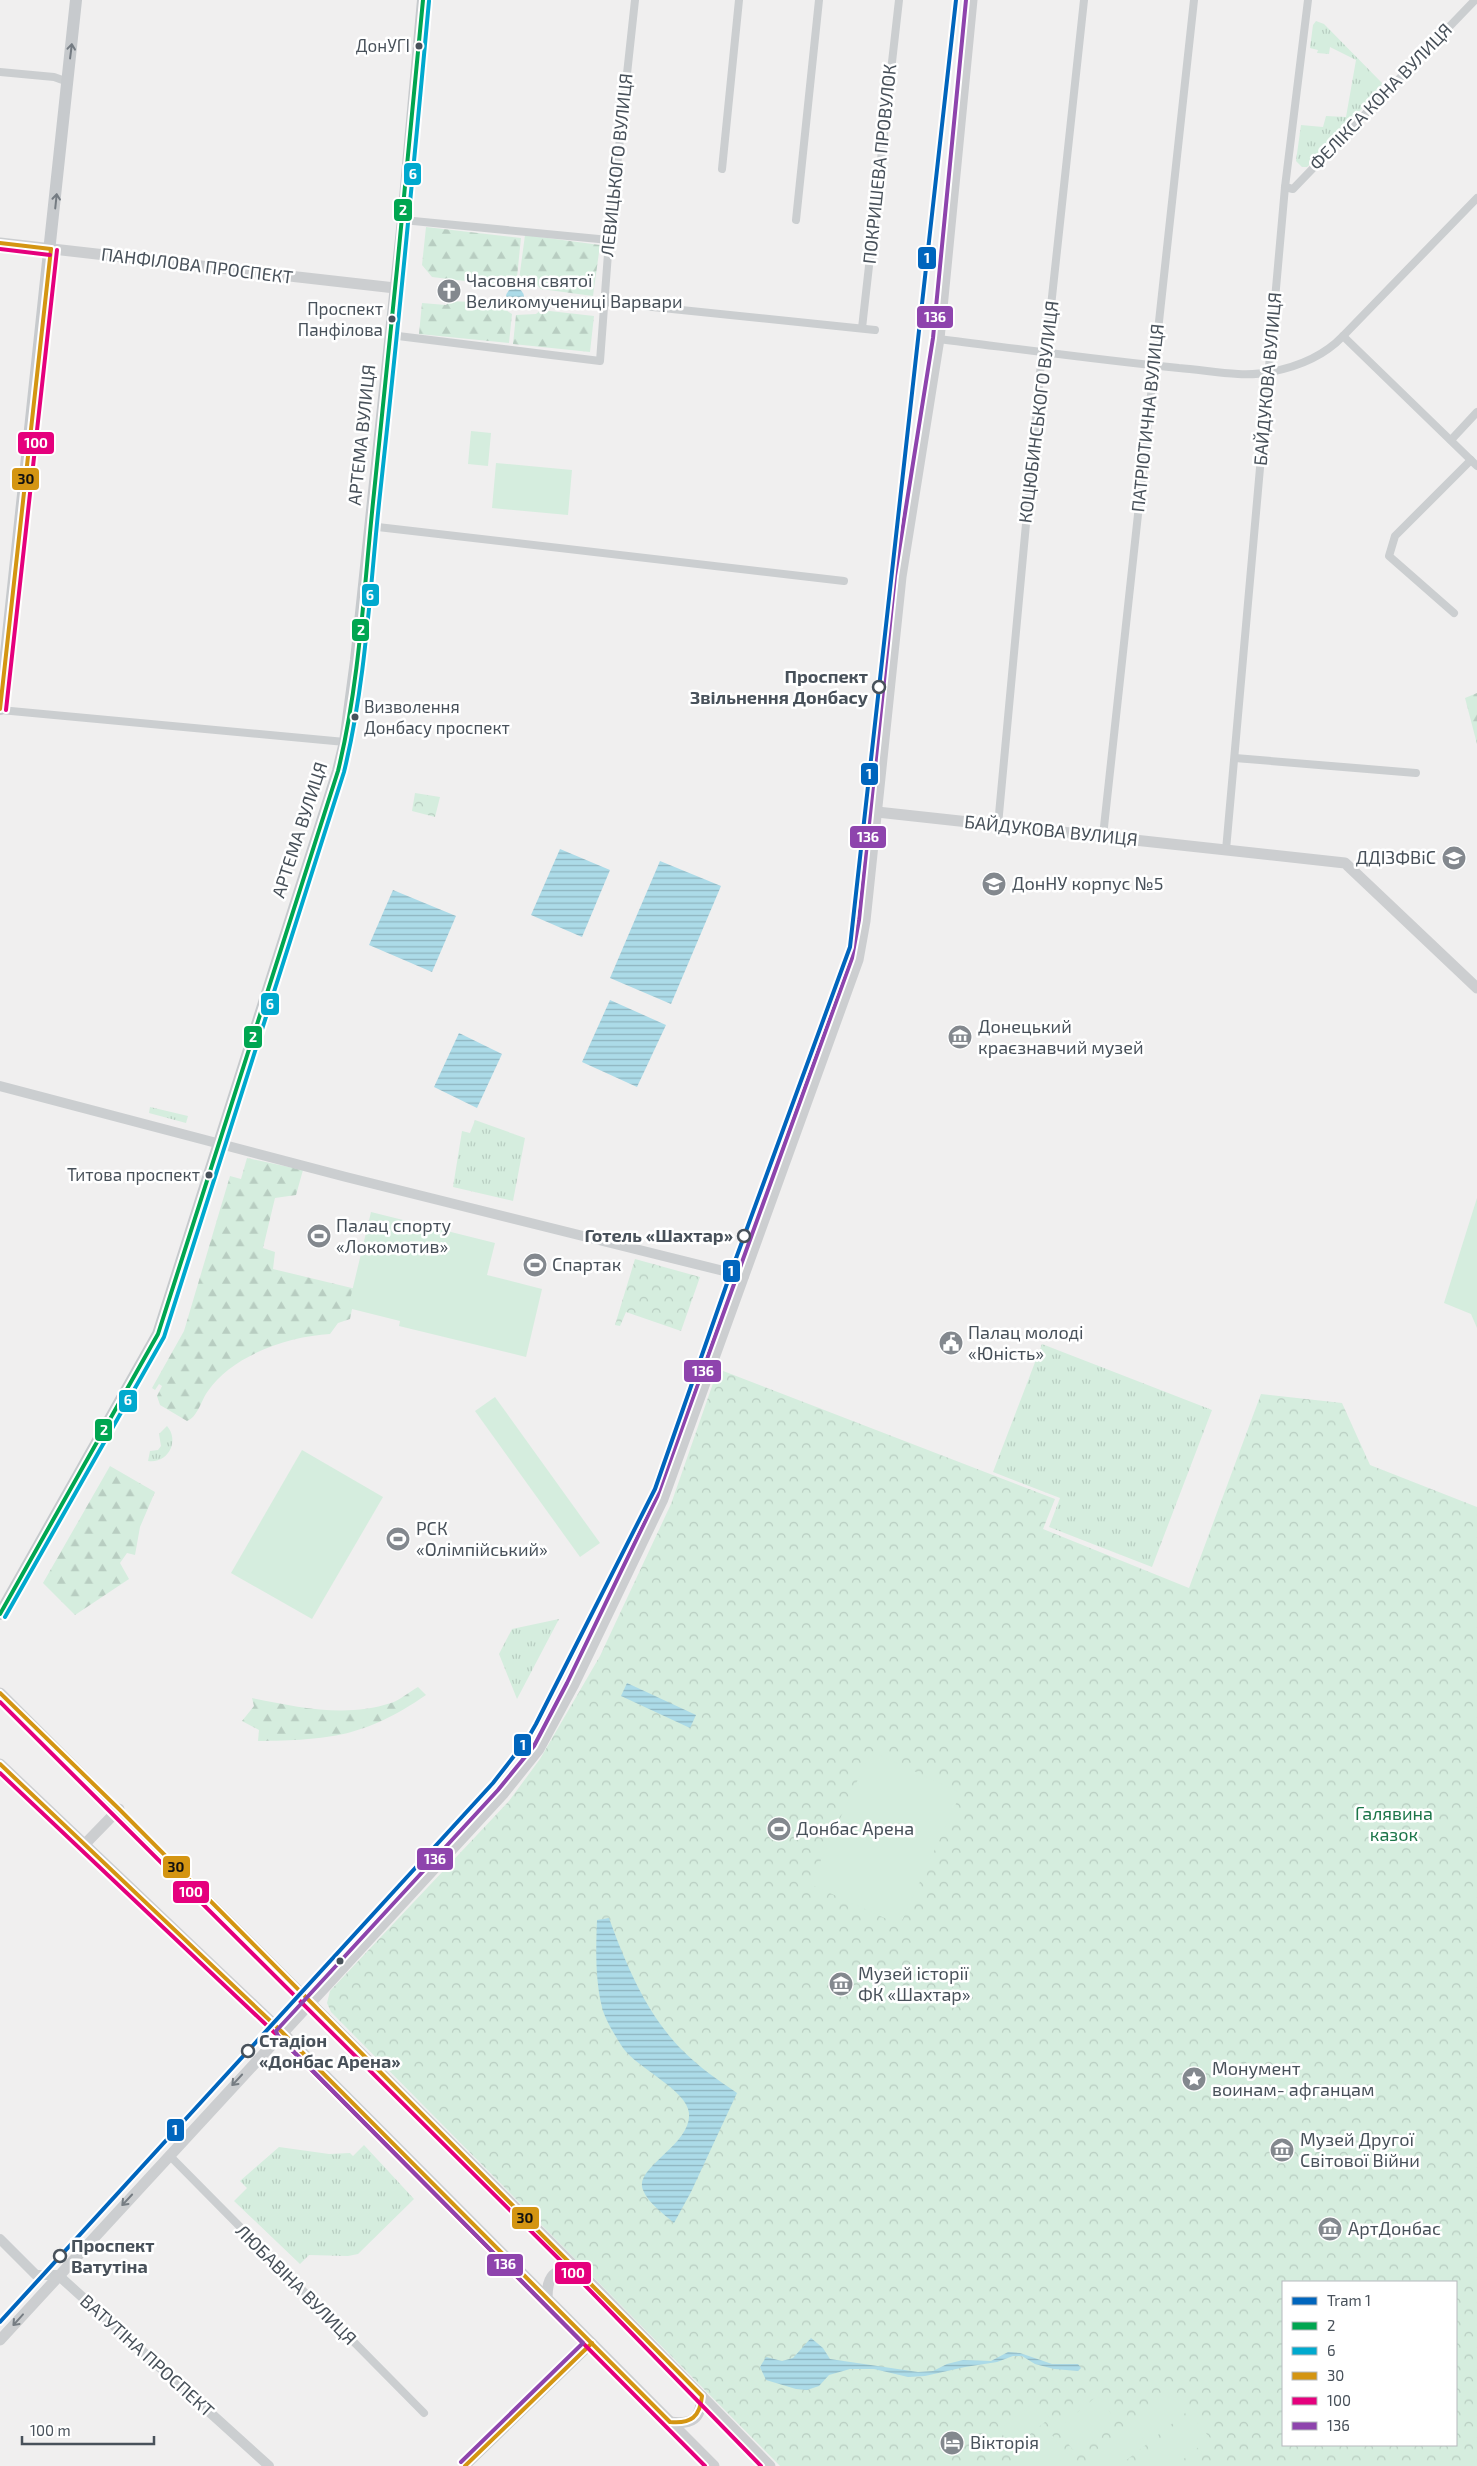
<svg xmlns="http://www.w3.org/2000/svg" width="1477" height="2466" font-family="'Exo 2',sans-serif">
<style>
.grass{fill:url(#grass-tufts)}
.forest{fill:url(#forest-firs)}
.park{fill:url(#park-crowns);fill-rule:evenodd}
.pitch{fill:#d5edde}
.water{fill:url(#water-rules)}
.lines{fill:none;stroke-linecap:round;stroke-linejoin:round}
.minor{stroke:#cbced0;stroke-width:8}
.tertiary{stroke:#cbced0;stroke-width:10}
.secondary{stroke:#ccced0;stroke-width:11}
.primary{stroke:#c7cacd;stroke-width:12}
.bus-1-casing{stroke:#fff;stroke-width:8}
.bus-2-casing{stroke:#fff;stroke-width:8}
.bus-3-casing{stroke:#fff;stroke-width:8}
.bus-4-casing{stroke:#fff;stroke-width:8}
.bus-5-casing{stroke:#fff;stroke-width:8}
.bus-1{stroke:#00a651;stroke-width:4}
.bus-2{stroke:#00a9ce;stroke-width:4}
.bus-3{stroke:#d49512;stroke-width:4}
.bus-4{stroke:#e5007d;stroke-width:4}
.bus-5{stroke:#8e44ad;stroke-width:4}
.tram-1-casing{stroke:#fff;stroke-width:8}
.tram-1{stroke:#0065bd;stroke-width:4}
.oneway{stroke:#747b82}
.oneway2{stroke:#767d83}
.bus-dot{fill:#48515a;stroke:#fff;stroke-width:2}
.stop-dot{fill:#fff;stroke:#48515a;stroke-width:2.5}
.labels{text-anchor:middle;stroke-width:5;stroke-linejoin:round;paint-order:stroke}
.bus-label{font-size:17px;fill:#48515a;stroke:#fff;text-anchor:end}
.street-label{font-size:18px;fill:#48515a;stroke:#fff}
.poi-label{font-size:18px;fill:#48515a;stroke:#fff;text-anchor:start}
.stop-label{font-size:18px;font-weight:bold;fill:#48515a;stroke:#fff;text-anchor:end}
.park-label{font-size:18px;fill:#1d764a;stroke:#fff}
.line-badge{stroke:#fff;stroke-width:2}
.badge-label{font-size:14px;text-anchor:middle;font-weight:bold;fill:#fff}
.pale-badge-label{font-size:14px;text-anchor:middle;font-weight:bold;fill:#111}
</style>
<defs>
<pattern id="grass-tufts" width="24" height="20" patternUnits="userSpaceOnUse" patternTransform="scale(1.25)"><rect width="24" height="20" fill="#d5edde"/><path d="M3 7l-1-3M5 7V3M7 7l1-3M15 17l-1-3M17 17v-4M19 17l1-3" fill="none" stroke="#b8cdc1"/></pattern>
<pattern id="forest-firs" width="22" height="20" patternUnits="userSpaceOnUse" patternTransform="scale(1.25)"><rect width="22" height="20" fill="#d5edde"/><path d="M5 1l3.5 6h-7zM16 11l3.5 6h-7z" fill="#b8cdc1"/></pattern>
<pattern id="park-crowns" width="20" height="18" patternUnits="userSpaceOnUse" patternTransform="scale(1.25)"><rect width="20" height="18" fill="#d5edde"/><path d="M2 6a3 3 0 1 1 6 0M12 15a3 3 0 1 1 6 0" fill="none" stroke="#b8cdc1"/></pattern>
<pattern id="water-rules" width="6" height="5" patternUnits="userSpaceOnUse" patternTransform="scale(1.25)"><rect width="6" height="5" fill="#acdbe8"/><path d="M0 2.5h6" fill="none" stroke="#8eb4bf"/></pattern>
</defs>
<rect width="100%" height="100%" fill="#f0efef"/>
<g class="grass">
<path d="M1316,21L1324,24L1382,83L1380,89L1317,157L1307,167H1302L1296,161L1301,125L1323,127L1326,116L1346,117L1356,60L1330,47L1329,54L1317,53L1318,50L1310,48L1313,25Z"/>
<path d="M150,1107L188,1116L186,1123L149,1113Z"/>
<path d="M475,1120L525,1138L513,1201L453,1187L462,1131L470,1133Z"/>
<path d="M1042,1344L1212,1410L1152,1567L1049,1527L1060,1498L993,1472Z"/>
<path d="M167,1426C180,1441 168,1464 148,1461L150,1451L158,1450L161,1446L159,1434Z"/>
<path d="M559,1619L517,1699L499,1654L512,1629Z"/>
<path d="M364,2145L414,2199L358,2254L348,2256L309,2255L300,2264L234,2201L247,2188L240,2181L279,2147L329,2154L350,2153L353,2156Z"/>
</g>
<g class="forest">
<path d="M426,227L521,238L517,277L507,278L498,285L432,277L422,265Z"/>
<path d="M525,235L600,245L593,296L541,289L534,282L519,280Z"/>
<path d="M450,301L495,303L512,314L509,343L419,334L422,303L446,305Z"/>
<path d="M541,310L594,316L590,352L513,344L516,315L536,314Z"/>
<path d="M1477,693V744L1465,698Z"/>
<path d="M247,1158L303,1170L296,1195L275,1198L263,1248L275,1252L273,1269L356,1289L350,1319L338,1323L330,1334C290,1336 232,1355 208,1391C201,1400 198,1417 187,1421L160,1405L157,1396L162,1386L159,1384L155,1390L152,1388L184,1331L230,1176L241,1179Z"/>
<path d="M110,1466L155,1492L140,1527L135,1555L127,1553L120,1563L129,1579L75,1615L43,1583Z"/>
<path d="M418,1687L426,1695C365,1737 329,1740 258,1741L259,1730L242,1721L254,1706L252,1698C298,1707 345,1718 391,1703C400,1700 409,1692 418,1687Z"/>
</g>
<g class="park">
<path d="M415,793L440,797L435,817L412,811Z"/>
<path d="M635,1259L700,1277L681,1331L626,1312L620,1326L615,1325Z"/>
<path d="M718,1369L1055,1499L1043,1529L1189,1588L1261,1394L1342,1403L1370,1465L1477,1507V2466H780L331,2012L327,2003L330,1991L509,1801L540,1759L600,1656L671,1504ZM1283,2282H1456V2445H1283Z"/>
</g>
<g class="pitch">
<path d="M471,431L491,433L488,466L468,464Z"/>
<path d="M496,463L572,470L568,515L492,508Z"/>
<path d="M1477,1198V1328L1471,1314L1444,1303Z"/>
<path d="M371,1212L495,1243L487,1275L542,1289L526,1357L399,1326L400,1321L348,1308Z"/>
<path d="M495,1397L600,1543L580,1557L475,1411Z"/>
<path d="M302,1450L383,1497L312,1619L231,1573Z"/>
<path d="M871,1751L961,1793L900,1925L810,1884Z"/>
<path d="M1172,2389L1189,2410L1148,2443L1131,2422Z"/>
<path d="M1097,2396L1114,2417L1073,2450L1057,2429Z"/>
<path d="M1036,2400L1050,2418L1013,2448L999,2430Z"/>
<path d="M1193,2417L1210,2438L1175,2466H1132Z"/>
<path d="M1130,2423L1147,2444L1119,2466H1097L1089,2456Z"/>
<path d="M1051,2434L1068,2455L1054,2466H1011Z"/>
</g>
<g class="water">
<circle cx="515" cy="297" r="9"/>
<path d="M560,849L610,870L582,937L531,915Z"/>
<path d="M660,861L721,886L671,1004L610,978Z"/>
<path d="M393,890L456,916L432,972L369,945Z"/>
<path d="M610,1000L666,1025L637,1087L582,1062Z"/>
<path d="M459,1033L502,1054L477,1108L434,1087Z"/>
<path d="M627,1683L696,1715L690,1728L621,1696Z"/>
<path d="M609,1918C626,1965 647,2015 683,2051C699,2067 718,2080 737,2093L691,2192L674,2223C664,2214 648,2203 643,2190C633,2168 692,2145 689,2113C687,2090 637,2068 623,2048C616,2037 605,2020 602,2007C595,1980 596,1947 597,1920Z"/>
<path d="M811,2338L823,2348L830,2359L918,2372L933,2371L947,2364L963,2360L991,2361L1008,2352L1020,2353L1052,2364H1078L1081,2368L1078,2371L1054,2369L1035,2364L1022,2356H1013L997,2362L965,2367L925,2376L908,2377L874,2369H850L829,2375L819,2386L807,2390L796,2389L766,2380L760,2367L766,2357L782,2361L793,2358Z"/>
</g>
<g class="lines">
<g class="minor">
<path d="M0,72L54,77L68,82"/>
<path d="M722,169L739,0"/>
<path d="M1285,187L1293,189L1475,0"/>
<path d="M403,220L609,240"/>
<path d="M796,220L819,0"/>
<path d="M604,302L875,330"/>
<path d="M862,328L899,0"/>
<path d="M390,335L600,361L609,240L635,0"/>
<path d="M1343,336L1477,198"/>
<path d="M939,339C1019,349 1099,360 1179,368C1208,370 1241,378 1270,372C1297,367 1324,356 1343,336L1477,466"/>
<path d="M1451,440L1477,412"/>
<path d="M369,526L844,581"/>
<path d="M1454,613L1389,556L1395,536L1471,460"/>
<path d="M0,710L345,742"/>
<path d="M1235,758L1416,773"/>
<path d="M998,825L1042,352L1048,334L1084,0"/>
<path d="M1103,836L1194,0"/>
<path d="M1226,850L1285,187L1308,0"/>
<path d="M169,2155L424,2413"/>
</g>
<g class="tertiary">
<path d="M0,1086L346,1177L744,1276"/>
<path d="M0,2239L36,2275H58L269,2466"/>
<path d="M465,2466L592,2343"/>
</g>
<g class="secondary">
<path d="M0,243L395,288"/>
<path d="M877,812L1345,863L1477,988"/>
<path d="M0,1693L576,2268L770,2466"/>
<path d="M0,1764L282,2032L714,2466"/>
<path d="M84,1845L119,1809"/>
<path d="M547,2298C547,2276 554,2269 576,2268"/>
<path d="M0,2340L503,1794L539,1749L573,1686L663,1499L858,960L865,921L901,577L939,339L972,0"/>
<path d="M670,2422C692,2425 701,2419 702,2396"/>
</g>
<g class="primary">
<path d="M0,709L76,0"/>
<path d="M0,1614L158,1334L338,771L345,742L356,660L403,220L423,0"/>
</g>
<defs>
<path id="bus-1" d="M0,1614L158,1334L338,771C360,681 364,585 374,493C391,329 408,164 423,0"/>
<path id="bus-2" d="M5,1617L164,1337L344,772C366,682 370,586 380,494C398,330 414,165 429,1"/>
<g id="bus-3">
<path d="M0,243L51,249"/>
<path d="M0,709L51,249"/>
<path d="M0,1693L119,1809L702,2396C700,2417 691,2424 670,2422L282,2032L0,1764"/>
<path d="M465,2466L592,2343"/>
</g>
<g id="bus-4">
<path d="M0,249L50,255"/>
<path d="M6,710L57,250"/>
<path d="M0,1702L572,2272L761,2466"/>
<path d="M0,1773L278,2036L705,2466"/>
</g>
<path id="bus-5" d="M461,2462L583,2343L278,2036L276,2031L498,1790L534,1746L567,1683L657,1497L852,958L859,920L895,576L933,338L966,0"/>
</defs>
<use href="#bus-1" class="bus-1-casing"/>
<use href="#bus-2" class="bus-2-casing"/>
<use href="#bus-3" class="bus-3-casing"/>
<use href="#bus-4" class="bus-4-casing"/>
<use href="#bus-5" class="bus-5-casing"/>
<use href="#bus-1" class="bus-1"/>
<use href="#bus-2" class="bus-2"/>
<use href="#bus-3" class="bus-3"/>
<use href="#bus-4" class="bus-4"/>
<use href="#bus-5" class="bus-5"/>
<defs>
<path id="tram-1" d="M0,2322L493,1783L528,1738L536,1724L655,1489L731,1272L850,947L956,0"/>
</defs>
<use href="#tram-1" class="tram-1-casing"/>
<use href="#tram-1" class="tram-1"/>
</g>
<defs><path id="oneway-shaft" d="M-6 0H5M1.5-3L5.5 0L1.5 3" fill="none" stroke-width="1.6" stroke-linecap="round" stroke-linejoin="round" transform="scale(1.25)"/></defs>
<g class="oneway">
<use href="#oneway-shaft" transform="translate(71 51) rotate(-83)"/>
<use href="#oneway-shaft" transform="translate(56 201) rotate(-84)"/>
</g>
<g class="oneway2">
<use href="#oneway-shaft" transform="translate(237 2080) rotate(133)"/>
<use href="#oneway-shaft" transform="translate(127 2200) rotate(133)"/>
<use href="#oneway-shaft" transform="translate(18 2320) rotate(132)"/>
</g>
<defs>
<symbol id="church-disc" viewBox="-11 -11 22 22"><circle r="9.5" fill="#83888e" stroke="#fff"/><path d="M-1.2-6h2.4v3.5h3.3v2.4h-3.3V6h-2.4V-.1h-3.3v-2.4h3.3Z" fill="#fff"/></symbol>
<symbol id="university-disc" viewBox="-11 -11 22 22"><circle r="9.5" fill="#83888e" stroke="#fff"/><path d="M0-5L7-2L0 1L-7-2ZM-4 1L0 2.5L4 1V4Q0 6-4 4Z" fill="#fff"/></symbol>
<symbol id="museum-disc" viewBox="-11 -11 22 22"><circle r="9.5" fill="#83888e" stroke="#fff"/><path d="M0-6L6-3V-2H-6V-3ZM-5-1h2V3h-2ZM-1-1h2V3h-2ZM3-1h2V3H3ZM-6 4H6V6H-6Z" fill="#fff"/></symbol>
<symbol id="stadium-disc" viewBox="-11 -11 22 22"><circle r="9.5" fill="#83888e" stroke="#fff"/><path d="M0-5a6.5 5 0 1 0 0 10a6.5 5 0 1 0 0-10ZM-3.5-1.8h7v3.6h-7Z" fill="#fff"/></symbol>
<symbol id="civic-disc" viewBox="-11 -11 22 22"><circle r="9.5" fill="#83888e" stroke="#fff"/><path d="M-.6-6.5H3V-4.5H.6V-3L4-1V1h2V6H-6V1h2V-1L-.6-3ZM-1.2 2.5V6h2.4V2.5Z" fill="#fff"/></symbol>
<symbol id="sight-disc" viewBox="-11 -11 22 22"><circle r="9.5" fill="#83888e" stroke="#fff"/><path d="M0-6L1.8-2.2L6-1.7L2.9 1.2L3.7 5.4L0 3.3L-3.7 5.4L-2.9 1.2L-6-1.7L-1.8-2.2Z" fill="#fff"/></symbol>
<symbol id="hotel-disc" viewBox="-11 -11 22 22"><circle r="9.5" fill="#83888e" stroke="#fff"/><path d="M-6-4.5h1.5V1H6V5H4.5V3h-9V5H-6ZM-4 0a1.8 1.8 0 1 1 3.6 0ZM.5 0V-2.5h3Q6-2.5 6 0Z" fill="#fff"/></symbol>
</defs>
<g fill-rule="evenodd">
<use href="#church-disc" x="435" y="277" width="28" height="28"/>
<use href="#university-disc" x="1440" y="844" width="28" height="28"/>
<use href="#university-disc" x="980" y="870" width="28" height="28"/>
<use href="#museum-disc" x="946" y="1023" width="28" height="28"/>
<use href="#stadium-disc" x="305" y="1222" width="28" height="28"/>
<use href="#stadium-disc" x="521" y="1251" width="28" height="28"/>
<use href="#civic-disc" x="937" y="1329" width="28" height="28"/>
<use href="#stadium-disc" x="384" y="1525" width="28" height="28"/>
<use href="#stadium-disc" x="765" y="1815" width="28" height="28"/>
<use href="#museum-disc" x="827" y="1970" width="28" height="28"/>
<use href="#sight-disc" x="1180" y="2065" width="28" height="28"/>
<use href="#museum-disc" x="1268" y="2136" width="28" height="28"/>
<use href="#museum-disc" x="1316" y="2215" width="28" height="28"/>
<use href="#hotel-disc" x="938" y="2429" width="28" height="28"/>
</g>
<g class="bus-dot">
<circle cx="419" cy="46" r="4.5"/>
<circle cx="392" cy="319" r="4.5"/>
<circle cx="355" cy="717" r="4.5"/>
<circle cx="209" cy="1175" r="4.5"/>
<circle cx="340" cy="1961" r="4.5"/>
</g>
<g class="stop-dot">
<circle cx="879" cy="687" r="6"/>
<circle cx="744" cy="1236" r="6"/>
<circle cx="248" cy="2051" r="6"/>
<circle cx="60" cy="2256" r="6"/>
</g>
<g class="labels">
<g class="bus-label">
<text x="410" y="52">ДонУГІ</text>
<text x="383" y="315">Проспект<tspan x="383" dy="21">Панфілова</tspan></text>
<text x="364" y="713" text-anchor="start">Визволення<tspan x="364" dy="21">Донбасу проспект</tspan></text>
<text x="200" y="1181">Титова проспект</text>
</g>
<g class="street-label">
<text transform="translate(1381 97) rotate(-46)" y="6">ФЕЛІКСА КОНА ВУЛИЦЯ</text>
<text transform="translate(880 164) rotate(-84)" y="6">ПОКРИШЕВА ПРОВУЛОК</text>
<text transform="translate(617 165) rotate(-84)" y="6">ЛЕВИЦЬКОГО ВУЛИЦЯ</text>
<text transform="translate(197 266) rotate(7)" y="6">ПАНФІЛОВА ПРОСПЕКТ</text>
<text transform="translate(1268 379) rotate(-85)" y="6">БАЙДУКОВА ВУЛИЦЯ</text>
<text transform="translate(1039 412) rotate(-83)" y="6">КОЦЮБИНСЬКОГО ВУЛИЦЯ</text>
<text transform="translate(1148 418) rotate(-84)" y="6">ПАТРІОТИЧНА ВУЛИЦЯ</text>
<text transform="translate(362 435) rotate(-84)" y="6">АРТЕМА ВУЛИЦЯ</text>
<text transform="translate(300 830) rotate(-72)" y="6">АРТЕМА ВУЛИЦЯ</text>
<text transform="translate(1051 831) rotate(6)" y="6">БАЙДУКОВА ВУЛИЦЯ</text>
<text transform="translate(296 2285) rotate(45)" y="6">ЛЮБАВІНА ВУЛИЦЯ</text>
<text transform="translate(147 2356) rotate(42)" y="6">ВАТУТІНА ПРОСПЕКТ</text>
</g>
<g class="poi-label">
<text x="466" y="287">Часовня святої<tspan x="466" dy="21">Великомучениці Варвари</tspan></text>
<text x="1436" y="864" text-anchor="end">ДДІЗФВіС</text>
<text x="1012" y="890">ДонНУ корпус №5</text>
<text x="978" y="1033">Донецький<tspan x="978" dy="21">краєзнавчий музей</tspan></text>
<text x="336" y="1232">Палац спорту<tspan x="336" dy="21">«Локомотив»</tspan></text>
<text x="552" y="1271">Спартак</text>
<text x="968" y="1339">Палац молоді<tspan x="968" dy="21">«Юність»</tspan></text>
<text x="416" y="1535">РСК<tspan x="416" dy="21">«Олімпійський»</tspan></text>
<text x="796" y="1835">Донбас Арена</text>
<text x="858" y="1980">Музей історії<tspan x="858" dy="21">ФК «Шахтар»</tspan></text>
<text x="1212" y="2075">Монумент<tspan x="1212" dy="21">воинам- афганцам</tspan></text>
<text x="1300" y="2146">Музей Другої<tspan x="1300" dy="21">Світової Війни</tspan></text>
<text x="1348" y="2235">АртДонбас</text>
<text x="970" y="2449">Вікторія</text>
</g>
<g class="stop-label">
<text x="868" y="683">Проспект<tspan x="868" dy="21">Звільнення Донбасу</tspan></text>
<text x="733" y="1242">Готель «Шахтар»</text>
<text x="259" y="2047" text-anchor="start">Стадіон<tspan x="259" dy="21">«Донбас Арена»</tspan></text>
<text x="71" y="2252" text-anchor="start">Проспект<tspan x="71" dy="21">Ватутіна</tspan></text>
</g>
<g class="park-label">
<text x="1394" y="1820">Галявина<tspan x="1394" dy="21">казок</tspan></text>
</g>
</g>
<g class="line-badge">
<rect x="403" y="162" width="19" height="24" rx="5" fill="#00a9ce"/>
<rect x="393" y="198" width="20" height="24" rx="5" fill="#00a651"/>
<rect x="917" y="246" width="20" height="24" rx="5" fill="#0065bd"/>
<rect x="916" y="305" width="38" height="24" rx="5" fill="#8e44ad"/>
<rect x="17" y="431" width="38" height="24" rx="5" fill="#e5007d"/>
<rect x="11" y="467" width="29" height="24" rx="5" fill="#d49512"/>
<rect x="361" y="583" width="19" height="24" rx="5" fill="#00a9ce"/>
<rect x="351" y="618" width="19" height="24" rx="5" fill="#00a651"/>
<rect x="860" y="762" width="19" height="24" rx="5" fill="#0065bd"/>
<rect x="849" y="825" width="38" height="24" rx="5" fill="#8e44ad"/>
<rect x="260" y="992" width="20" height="24" rx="5" fill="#00a9ce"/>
<rect x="243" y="1025" width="20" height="24" rx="5" fill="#00a651"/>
<rect x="722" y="1259" width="19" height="24" rx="5" fill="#0065bd"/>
<rect x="683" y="1359" width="39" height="24" rx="5" fill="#8e44ad"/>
<rect x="118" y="1389" width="20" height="24" rx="5" fill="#00a9ce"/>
<rect x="94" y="1418" width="19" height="24" rx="5" fill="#00a651"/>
<rect x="513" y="1733" width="19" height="24" rx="5" fill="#0065bd"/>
<rect x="416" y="1847" width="38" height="24" rx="5" fill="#8e44ad"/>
<rect x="162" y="1855" width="29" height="24" rx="5" fill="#d49512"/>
<rect x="172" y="1880" width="38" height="24" rx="5" fill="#e5007d"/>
<rect x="166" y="2118" width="19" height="24" rx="5" fill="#0065bd"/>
<rect x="511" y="2206" width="29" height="24" rx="5" fill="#d49512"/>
<rect x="486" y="2253" width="38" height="24" rx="5" fill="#8e44ad"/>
<rect x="554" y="2261" width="38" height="24" rx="5" fill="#e5007d"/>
</g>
<g class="badge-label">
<text x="413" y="179">6</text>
<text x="403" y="215">2</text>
<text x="927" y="263">1</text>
<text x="935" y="322">136</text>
<text x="36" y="448">100</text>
<text x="370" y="600">6</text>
<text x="361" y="635">2</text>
<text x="869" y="779">1</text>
<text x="868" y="842">136</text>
<text x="270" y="1009">6</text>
<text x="253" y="1042">2</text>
<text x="731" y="1276">1</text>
<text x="703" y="1376">136</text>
<text x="128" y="1405">6</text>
<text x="104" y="1435">2</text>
<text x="523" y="1750">1</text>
<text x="435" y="1864">136</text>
<text x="191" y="1897">100</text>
<text x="175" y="2135">1</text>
<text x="505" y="2269">136</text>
<text x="573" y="2278">100</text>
</g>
<g class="pale-badge-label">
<text x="26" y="484">30</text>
<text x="176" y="1872">30</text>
<text x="525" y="2223">30</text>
</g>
<rect x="1282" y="2281" width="175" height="165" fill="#ffffff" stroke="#b6b9bd"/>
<rect x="1292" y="2297" width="25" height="8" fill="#0065bd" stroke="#b6b9bd"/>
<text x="1327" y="2306" font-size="15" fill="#48515a">Tram 1</text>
<rect x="1292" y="2322" width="25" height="8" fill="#00a651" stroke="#b6b9bd"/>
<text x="1327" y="2331" font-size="15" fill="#48515a">2</text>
<rect x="1292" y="2347" width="25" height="8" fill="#00a9ce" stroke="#b6b9bd"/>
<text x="1327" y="2356" font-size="15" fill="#48515a">6</text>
<rect x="1292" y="2372" width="25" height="8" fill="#d49512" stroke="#b6b9bd"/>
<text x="1327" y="2381" font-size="15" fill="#48515a">30</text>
<rect x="1292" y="2397" width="25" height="8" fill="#e5007d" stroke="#b6b9bd"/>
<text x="1327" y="2406" font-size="15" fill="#48515a">100</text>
<rect x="1292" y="2422" width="25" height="8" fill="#8e44ad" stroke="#b6b9bd"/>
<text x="1327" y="2431" font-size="15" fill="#48515a">136</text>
<path d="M22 2436v8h132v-8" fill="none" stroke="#48515a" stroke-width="2.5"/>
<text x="30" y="2436" font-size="15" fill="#48515a" stroke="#ffffff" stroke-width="4" paint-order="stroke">100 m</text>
</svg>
